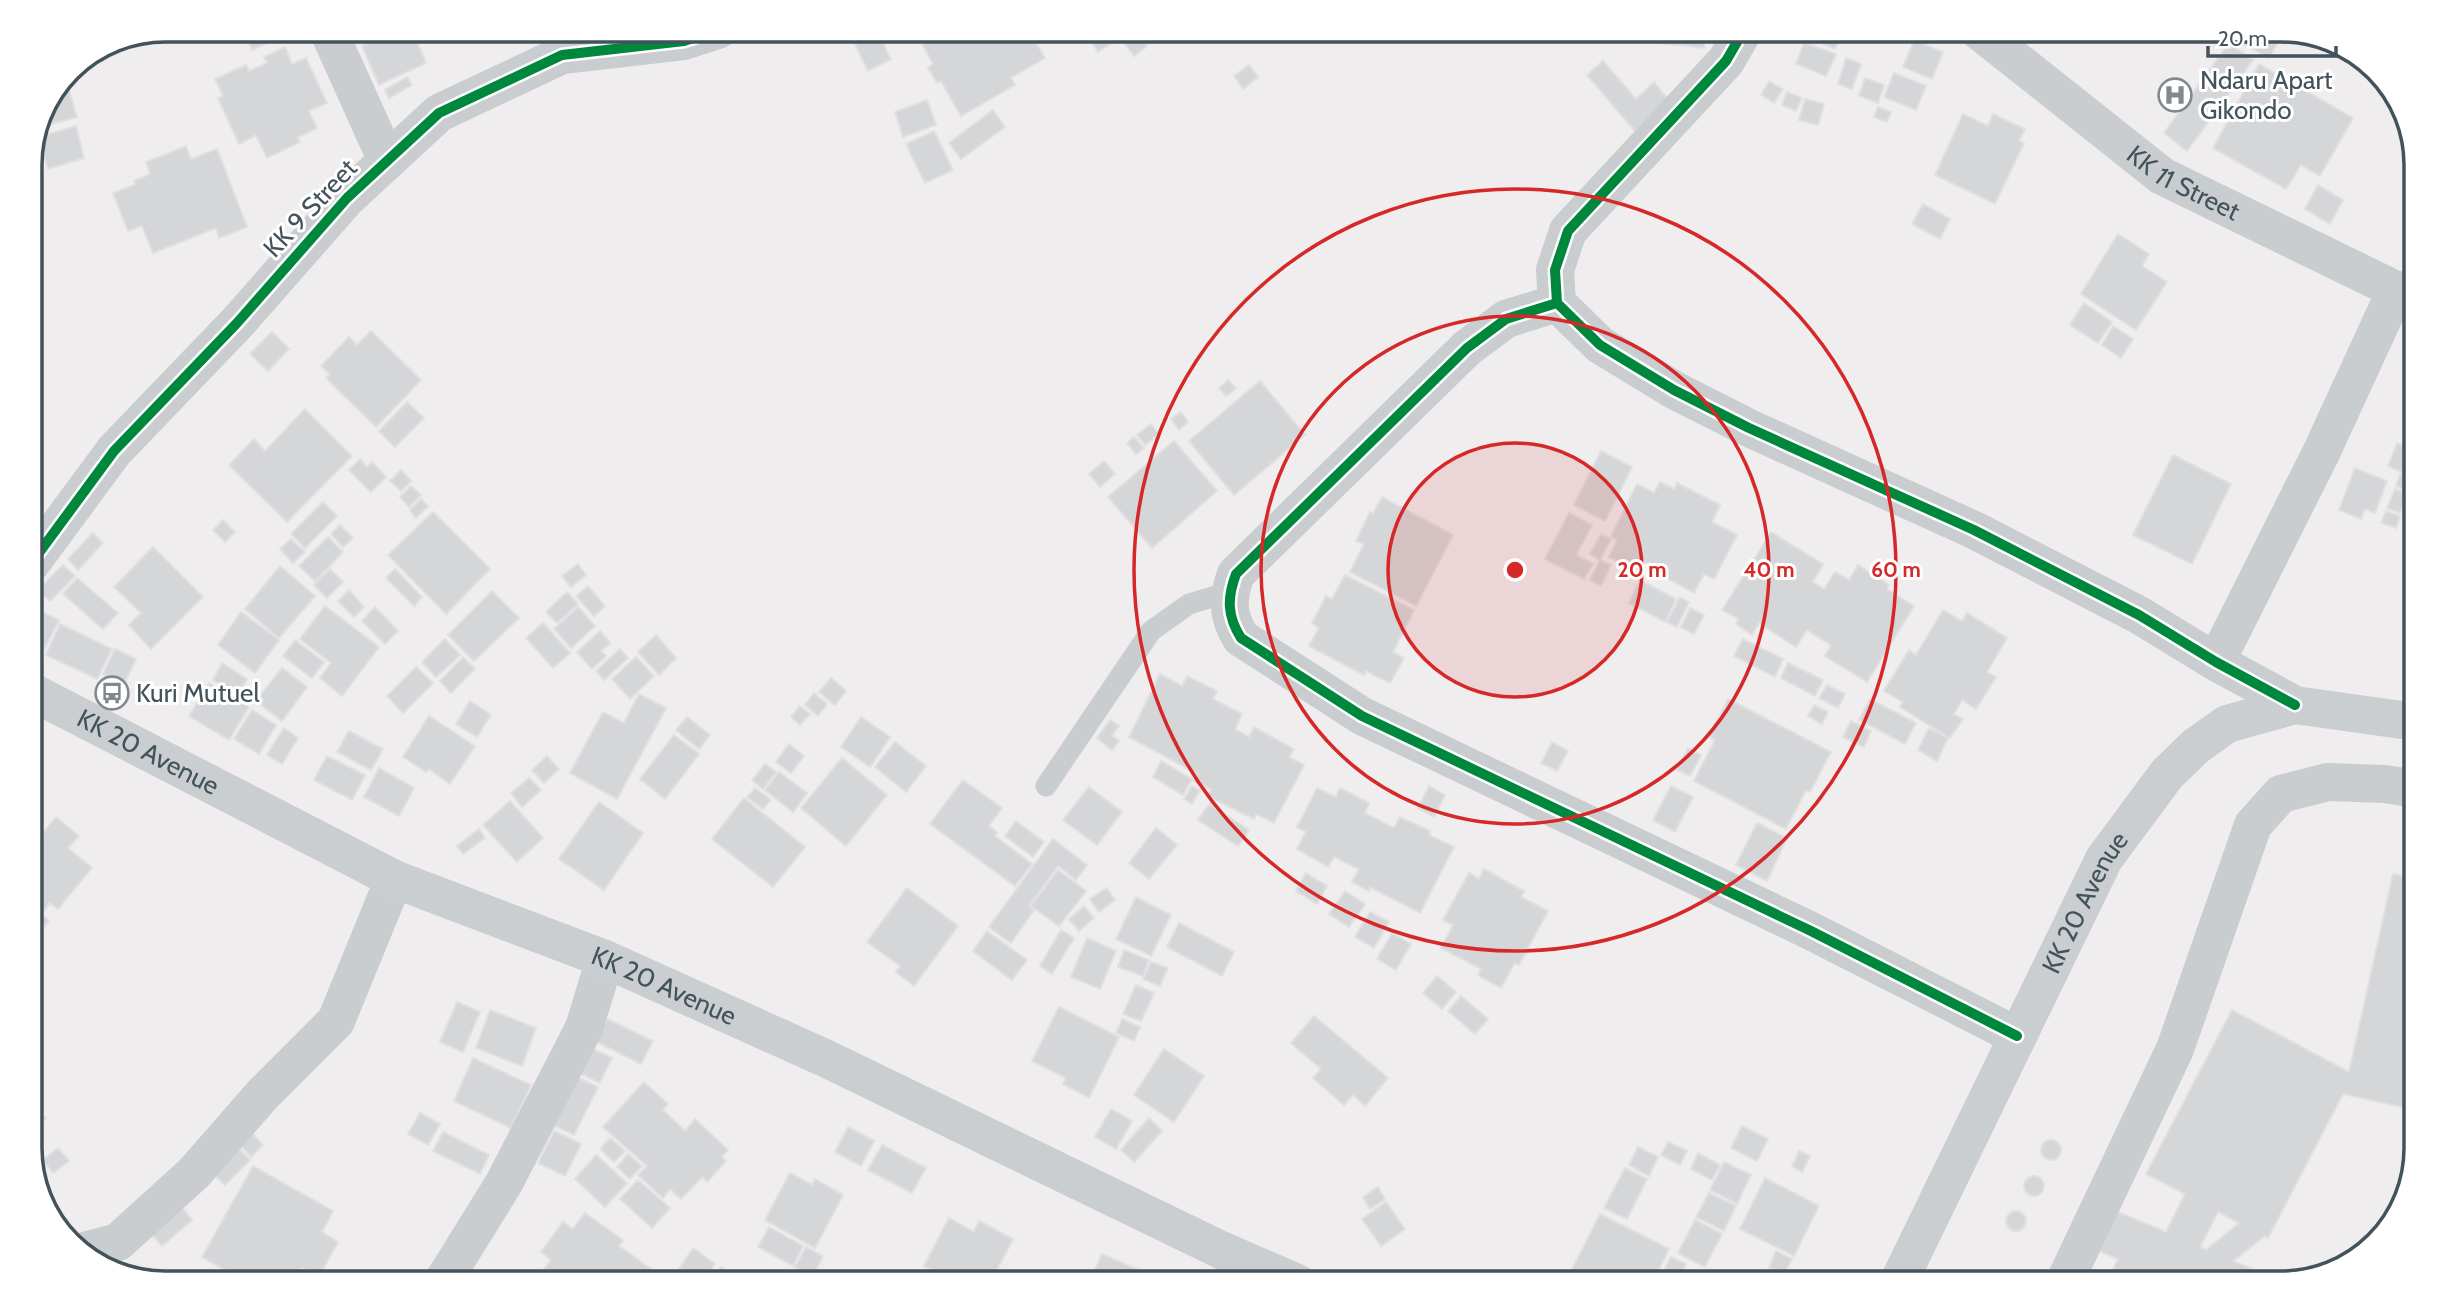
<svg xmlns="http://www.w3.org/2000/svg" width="2446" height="1313" font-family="Cabin,sans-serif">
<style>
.building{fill:#d5d6d8;stroke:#e0dfe1;stroke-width:2;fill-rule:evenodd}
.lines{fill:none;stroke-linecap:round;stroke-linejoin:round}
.lane{stroke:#c9cdcf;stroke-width:21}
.street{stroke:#c9cdcf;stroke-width:38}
.secondary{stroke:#caced0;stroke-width:38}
.cycleway-casing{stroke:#fff;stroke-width:15}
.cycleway{stroke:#00873e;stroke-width:10}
.ring{fill:none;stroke:#d62828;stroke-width:3.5}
.labels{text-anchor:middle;stroke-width:6;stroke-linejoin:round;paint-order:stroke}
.poi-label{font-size:26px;fill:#43535c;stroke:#fff;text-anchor:start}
.street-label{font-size:26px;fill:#43535c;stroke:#fff}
.rim{fill:none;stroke:#43535c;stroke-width:3.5}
.centre{fill:#d62828;stroke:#fff;stroke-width:3.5}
.ring-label{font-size:21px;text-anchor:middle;font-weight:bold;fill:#d62828;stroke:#fff;stroke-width:6;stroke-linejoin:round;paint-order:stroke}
</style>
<rect width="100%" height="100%" fill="#efedee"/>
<g class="building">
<path d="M256,30H296L252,50L245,35Z"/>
<path d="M352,30H372L374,35L357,42Z"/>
<path d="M397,30H412L426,63L379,85L362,46Z"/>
<path d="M872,30H876L891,59L868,71L853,40Z"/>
<path d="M946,30H1029L1045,58L1011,78L1015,85L961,116L941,81L937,83L928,68L933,64L922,44Z"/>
<path d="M1100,30H1109L1116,40L1098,52L1089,37Z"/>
<path d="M1115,30H1135L1147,46L1134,56Z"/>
<path d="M1589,30H1706L1704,48L1652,42V37L1641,35V41L1589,35Z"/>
<path d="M1809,30H1843L1835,49L1807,37Z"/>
<path d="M2238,30H2259L2279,41L2269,58L2233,38Z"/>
<path d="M1914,40L1943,52L1932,79L1903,67Z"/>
<path d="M1804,43L1836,54L1826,76L1796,64Z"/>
<path d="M2229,43L2253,60L2187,151L2164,133Z"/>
<path d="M285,47L292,64L306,58L327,103L309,111L317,128L298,137L300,142L267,158L256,135L239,144L218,98L223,96L215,79L246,65L249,71L267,63L264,57Z"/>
<path d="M1846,58L1861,64L1852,89L1838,84Z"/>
<path d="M1603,61L1636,99L1654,82L1669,101L1635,131L1587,75Z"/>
<path d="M2259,64L2353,118L2320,176L2301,165L2286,189L2213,148Z"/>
<path d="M1249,65L1258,77L1243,89L1234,76Z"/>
<path d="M1894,73L1926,86L1916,110L1884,97Z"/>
<path d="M407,77L412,85L389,98L385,90Z"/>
<path d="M1865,78L1884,85L1878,103L1859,96Z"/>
<path d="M1769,81L1783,89L1774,103L1761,95Z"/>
<path d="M68,87L77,117L44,126L60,90Z"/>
<path d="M1787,92L1802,98L1796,111L1782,105Z"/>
<path d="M1805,99L1824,104L1818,125L1799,120Z"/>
<path d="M927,100L936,125L903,137L895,112Z"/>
<path d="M1878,107L1891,112L1887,122L1874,117Z"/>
<path d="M993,110L1005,127L961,159L949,143Z"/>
<path d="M1963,114L1988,126L1993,114L2025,129L2019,141L2024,143L1995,204L1935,175Z"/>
<path d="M76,126L84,158L48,169L39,137Z"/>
<path d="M934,131L953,170L925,183L906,144Z"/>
<path d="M186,146L191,159L217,149L247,227L219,238L216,228L153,253L142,226L128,231L113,193L136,184L134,181L150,174L146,162Z"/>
<path d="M35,168L42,191L30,195V170Z"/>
<path d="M2318,185L2343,200L2330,224L2305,209Z"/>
<path d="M1923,204L1950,219L1940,239L1912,224Z"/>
<path d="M2118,234L2149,254L2142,266L2167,282L2136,330L2081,294Z"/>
<path d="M2084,303L2112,322L2098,343L2070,325Z"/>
<path d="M2113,326L2133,339L2121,358L2102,345Z"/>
<path d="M371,331L421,380L376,427L326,378L330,374L321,366L349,337L357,345Z"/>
<path d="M272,332L289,349L268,371L250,354Z"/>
<path d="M1228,380L1236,388L1226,396L1219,388Z"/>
<path d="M1260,381L1305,435L1234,495L1189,441Z"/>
<path d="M407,402L424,418L395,447L379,431Z"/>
<path d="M305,409L352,456L287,522L229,465L254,439L265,451Z"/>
<path d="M1181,412L1188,422L1179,430L1171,419Z"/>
<path d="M1151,424L1159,434L1145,445L1137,435Z"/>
<path d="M1134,437L1144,448L1136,454L1127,443Z"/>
<path d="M1174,441L1217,491L1152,548L1108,497Z"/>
<path d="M2397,443L2413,450L2404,473L2388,466Z"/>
<path d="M1601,451L1632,467L1605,521L1574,505Z"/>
<path d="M2173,455L2231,484L2192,564L2133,535Z"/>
<path d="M360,459L367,467L372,462L386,477L371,492L349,470Z"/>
<path d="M1104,461L1115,474L1100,487L1089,474Z"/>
<path d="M2355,468L2387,481L2375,513L2365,509L2361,519L2339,510Z"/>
<path d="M401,470L411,481L401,491L390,481Z"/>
<path d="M2400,474L2411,479L2407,491L2396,486Z"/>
<path d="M1660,482L1675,489L1677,483L1720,505L1712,522L1737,535L1714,579L1704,574L1694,593L1657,573L1659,569L1642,561L1636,571L1609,557L1617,540L1611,536L1637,484L1654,493Z"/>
<path d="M411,486L421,495L409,507L400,497Z"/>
<path d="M2395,489L2408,494L2400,513L2387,508Z"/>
<path d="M1382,497L1453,535L1416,606L1350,572L1364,544L1356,541L1370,512L1373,514Z"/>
<path d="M421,499L428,506L416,518L410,510Z"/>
<path d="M2411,501L2416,503V526L2403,521Z"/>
<path d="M323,502L337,516L305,548L291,534Z"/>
<path d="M2386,511L2400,516L2396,528L2381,523Z"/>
<path d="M433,512L490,569L446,614L388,555Z"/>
<path d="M1569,513L1592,525L1576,555L1593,564L1584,579L1545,559Z"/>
<path d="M223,520L235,532L225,542L213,530Z"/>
<path d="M340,525L353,538L343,547L331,534Z"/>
<path d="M1771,532L1823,564L1813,582L1824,589L1835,572L1849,580L1858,565L1889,585L1887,589L1914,606L1867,682L1825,656L1831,645L1807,630L1796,647L1759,623L1752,635L1736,624L1739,619L1722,610Z"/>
<path d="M93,533L103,543L78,570L68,559Z"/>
<path d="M1601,534L1611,539L1600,560L1590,554Z"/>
<path d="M328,537L343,552L315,581L299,566Z"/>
<path d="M291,539L305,552L293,563L280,549Z"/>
<path d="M153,547L203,597L151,649L129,625L141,613L114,587Z"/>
<path d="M2416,555V600L2407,598Z"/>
<path d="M1600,560L1611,565L1601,586L1590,580Z"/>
<path d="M578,564L586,575L571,587L562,576Z"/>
<path d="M63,565L75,576L50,601L38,590Z"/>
<path d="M280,566L315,596L279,638L245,609Z"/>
<path d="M330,569L343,582L327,598L314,585Z"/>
<path d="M395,569L422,597L414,606L386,578Z"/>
<path d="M1345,575L1414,610L1393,652L1404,658L1390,683L1366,671L1364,675L1309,646L1319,628L1312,623L1326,596L1332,599Z"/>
<path d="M77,578L118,613L103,629L63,594Z"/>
<path d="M1640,580L1676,599L1665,622L1629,603Z"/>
<path d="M588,586L605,606L594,616L576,596Z"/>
<path d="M349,590L364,607L354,617L338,601Z"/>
<path d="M492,591L519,618L474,661L448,635Z"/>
<path d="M567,592L578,604L557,623L546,612Z"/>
<path d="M1680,597L1689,602L1677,627L1667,622Z"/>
<path d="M30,606L59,620L45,648L30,642Z"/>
<path d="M325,606L379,647L342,696L320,678L331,663L300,639Z"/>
<path d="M375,607L398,631L385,644L362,621Z"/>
<path d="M578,607L595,626L571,648L554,629Z"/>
<path d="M1690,608L1704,615L1694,634L1681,627Z"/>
<path d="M1943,610L1962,621L1967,613L2007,638L1987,672L1996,677L1976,709L1962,700L1954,714L1963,719L1950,738L1900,707L1903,702L1884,691L1909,650L1916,655Z"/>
<path d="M241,612L279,640L255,673L218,645Z"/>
<path d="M543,623L570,653L553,668L526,638Z"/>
<path d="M60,624L112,649L97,679L46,655Z"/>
<path d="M600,631L610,643L601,651L606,656L592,669L577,652Z"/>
<path d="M656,635L676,658L659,675L638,652Z"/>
<path d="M445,639L460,655L436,677L422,662Z"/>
<path d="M1743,639L1783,659L1775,677L1734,656Z"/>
<path d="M295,640L324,662L312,678L283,656Z"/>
<path d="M115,649L136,659L124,684L103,674Z"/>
<path d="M620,649L628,658L604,680L596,671Z"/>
<path d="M463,657L475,669L451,693L440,681Z"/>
<path d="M636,657L654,676L630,699L612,679Z"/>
<path d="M222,663L247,679L238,695L213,680Z"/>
<path d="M1788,663L1823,680L1815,696L1781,678Z"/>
<path d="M416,667L433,683L403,713L387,696Z"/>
<path d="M282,668L307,687L282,721L256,701Z"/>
<path d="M1160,674L1182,686L1187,676L1217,691L1213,699L1242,714L1235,729L1249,737L1254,727L1294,749L1289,757L1304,765L1274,823L1256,814L1254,819L1208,796L1211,789L1194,781L1198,774L1129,737Z"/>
<path d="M831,678L846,691L835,705L819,692Z"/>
<path d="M209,683L249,707L229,740L189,716Z"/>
<path d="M1827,685L1845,694L1838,708L1819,698Z"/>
<path d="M814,693L827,704L818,716L805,705Z"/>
<path d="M639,694L666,708L617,799L570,773L603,712L624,723Z"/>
<path d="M1728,699L1831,752L1810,792L1806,790L1786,829L1694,781L1715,740L1709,737Z"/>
<path d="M1870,699L1916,723L1905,744L1859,720Z"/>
<path d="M470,701L491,715L477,737L456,724Z"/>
<path d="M1814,705L1828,712L1822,724L1808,716Z"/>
<path d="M800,706L810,714L800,725L791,717Z"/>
<path d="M252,710L276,725L259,754L234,739Z"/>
<path d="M429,716L475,746L450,784L429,769L426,772L403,757Z"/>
<path d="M687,717L710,735L699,749L676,730Z"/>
<path d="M861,717L890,737L870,767L841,747Z"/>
<path d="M1110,720L1119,726L1112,735L1119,741L1112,750L1097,738Z"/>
<path d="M1851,721L1871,731L1864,747L1843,737Z"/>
<path d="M284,728L298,738L282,764L267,755Z"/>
<path d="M1929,728L1948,738L1937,761L1918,750Z"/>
<path d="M349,731L383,749L371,770L337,752Z"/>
<path d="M674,735L699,754L665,799L640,779Z"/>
<path d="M895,742L926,766L906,792L875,767Z"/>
<path d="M1552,742L1568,751L1557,771L1541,763Z"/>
<path d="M789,744L804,756L791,773L776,762Z"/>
<path d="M1688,748L1701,755L1690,776L1677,770Z"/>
<path d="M327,756L365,775L352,800L314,780Z"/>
<path d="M547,756L559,769L544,783L532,770Z"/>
<path d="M842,758L887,795L846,846L801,808Z"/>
<path d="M1161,761L1192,779L1183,795L1153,777Z"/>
<path d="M765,764L776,772L763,789L752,780Z"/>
<path d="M379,768L414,788L399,816L364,797Z"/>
<path d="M779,772L807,793L793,812L765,790Z"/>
<path d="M529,778L541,790L522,807L511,793Z"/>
<path d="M963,780L1002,808L989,826L997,832L995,836L1032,864L1015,886L930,824Z"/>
<path d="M1192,786L1200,790L1192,804L1184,799Z"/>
<path d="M1429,786L1445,795L1434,817L1418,808Z"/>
<path d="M1671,786L1693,797L1675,832L1653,820Z"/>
<path d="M1089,787L1122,812L1097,845L1063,820Z"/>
<path d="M755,788L771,800L763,809L747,797Z"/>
<path d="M1317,788L1336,797L1340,788L1369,803L1365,813L1394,828L1400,817L1430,831L1429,835L1454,847L1420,913L1370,887L1369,891L1352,882L1359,869L1334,857L1328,867L1297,849L1306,832L1297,827Z"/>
<path d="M744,798L805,847L773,887L712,839Z"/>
<path d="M510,801L543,838L517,862L483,825Z"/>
<path d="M599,802L643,833L604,890L559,859Z"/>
<path d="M1209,804L1249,830L1238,846L1198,820Z"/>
<path d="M56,817L79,836L68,848L92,868L58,909L50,903L41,914L49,921L30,943V829L40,837Z"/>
<path d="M1016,821L1044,842L1033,857L1005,836Z"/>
<path d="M1757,823L1787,838L1767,881L1736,865Z"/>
<path d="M1156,828L1177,845L1149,879L1129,863Z"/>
<path d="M479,829L485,838L463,854L457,846Z"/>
<path d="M1053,839L1087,865L1076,880L1058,866L1029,906L1034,910L1011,943L989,927Z"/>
<path d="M1484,869L1524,891L1521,897L1548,911L1519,965L1515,963L1501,988L1478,975L1481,969L1441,948L1453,925L1443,920L1469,873L1479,879Z"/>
<path d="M1058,870L1086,891L1059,926L1031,906Z"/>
<path d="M1306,873L1327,886L1317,904L1296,891Z"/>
<path d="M2393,874L2416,879V1110L2343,1094L2268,1238L2265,1236L2233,1261L2281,1281L2280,1283H2107L2118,1259L2099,1251L2116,1211L2166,1232L2185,1194L2146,1174L2232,1010L2349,1072ZM2218,1212L2239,1223L2206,1250L2200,1247Z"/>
<path d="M907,888L958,926L914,986L896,972L900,966L867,942Z"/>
<path d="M1107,888L1115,900L1099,912L1090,899Z"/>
<path d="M1345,891L1365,904L1349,927L1329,914Z"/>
<path d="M1136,897L1171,915L1151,956L1116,939Z"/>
<path d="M1084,906L1094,918L1079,931L1069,919Z"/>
<path d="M1370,912L1389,922L1374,948L1355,937Z"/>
<path d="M1179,923L1234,952L1222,976L1167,947Z"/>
<path d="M1061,930L1074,938L1052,974L1040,966Z"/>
<path d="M987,931L1027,960L1012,980L973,951Z"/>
<path d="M1392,933L1411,944L1396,970L1377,959Z"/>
<path d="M1087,938L1116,951L1100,989L1071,977Z"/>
<path d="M1124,950L1149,960L1143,976L1118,967Z"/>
<path d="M1151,962L1168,968L1160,986L1143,979Z"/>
<path d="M1437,976L1456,992L1442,1009L1423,993Z"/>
<path d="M1136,985L1154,993L1141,1021L1123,1014Z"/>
<path d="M1461,996L1488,1019L1475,1034L1448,1011Z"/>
<path d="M457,1002L480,1012L463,1052L440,1042Z"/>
<path d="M1059,1007L1119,1037L1089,1098L1063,1084L1066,1078L1032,1061Z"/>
<path d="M490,1010L536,1028L522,1066L476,1048Z"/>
<path d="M1314,1016L1388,1078L1365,1106L1353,1095L1344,1105L1313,1078L1321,1069L1291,1043Z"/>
<path d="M607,1019L653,1041L641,1064L595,1041Z"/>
<path d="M1122,1019L1140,1027L1134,1041L1116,1033Z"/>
<path d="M591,1048L612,1058L600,1083L579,1073Z"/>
<path d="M1164,1049L1204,1076L1174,1122L1134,1095Z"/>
<path d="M473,1058L531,1085L511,1128L454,1101Z"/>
<path d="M574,1076L598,1087L574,1135L551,1124Z"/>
<path d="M644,1082L668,1104L663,1110L685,1131L695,1119L728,1150L722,1157L726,1161L707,1182L702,1177L681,1199L670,1189L663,1198L638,1175L647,1166L603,1127Z"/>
<path d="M31,1107L46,1118L30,1138V1108Z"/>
<path d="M1111,1109L1132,1121L1116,1149L1095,1137Z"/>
<path d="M420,1113L440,1124L428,1145L408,1134Z"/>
<path d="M1149,1118L1162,1131L1134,1162L1121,1150Z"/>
<path d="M1742,1126L1768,1139L1757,1161L1731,1148Z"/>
<path d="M848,1127L874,1141L861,1166L835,1152Z"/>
<path d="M249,1130L263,1145L251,1157L237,1142Z"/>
<path d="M554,1131L581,1144L565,1176L538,1163Z"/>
<path d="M443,1132L489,1155L480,1174L433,1151Z"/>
<path d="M610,1138L625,1151L614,1162L600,1149Z"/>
<circle cx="2051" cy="1150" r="10"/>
<path d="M1668,1142L1687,1151L1680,1165L1661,1155Z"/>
<path d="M234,1144L250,1160L225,1185L209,1169Z"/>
<path d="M882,1145L926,1168L912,1193L868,1170Z"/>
<path d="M1638,1147L1658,1157L1649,1176L1629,1165Z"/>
<path d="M58,1148L69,1161L53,1173L43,1160Z"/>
<path d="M1799,1151L1810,1156L1802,1172L1792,1166Z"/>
<path d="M1698,1153L1720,1165L1712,1180L1691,1169Z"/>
<path d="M628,1154L642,1166L630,1179L617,1167Z"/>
<path d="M596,1155L627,1183L605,1207L575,1179Z"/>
<path d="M1724,1162L1751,1175L1737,1204L1710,1190Z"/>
<path d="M253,1166L333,1211L322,1232L338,1242L318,1278L301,1268L293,1283H248L202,1257Z"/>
<path d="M1625,1168L1647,1179L1627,1219L1604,1208Z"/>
<path d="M790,1173L812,1185L815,1179L843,1195L815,1248L765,1220Z"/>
<circle cx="2034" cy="1186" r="10"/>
<path d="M1765,1178L1819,1206L1794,1256L1740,1229Z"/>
<path d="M638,1180L670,1208L652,1228L620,1199Z"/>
<path d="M1378,1187L1385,1199L1370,1209L1363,1197Z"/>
<path d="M1709,1193L1736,1206L1724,1231L1696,1217Z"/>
<path d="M1386,1202L1405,1229L1381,1246L1362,1219Z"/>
<path d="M180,1205L192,1220L162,1246L149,1231Z"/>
<circle cx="2016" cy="1221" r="10"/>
<path d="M585,1213L623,1240L619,1246L651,1269L641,1283H534L551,1260L541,1252L563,1222L573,1229Z"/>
<path d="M1600,1214L1669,1249L1652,1283H1595L1571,1271Z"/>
<path d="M949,1218L974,1232L979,1221L1013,1239L990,1283H956L924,1266Z"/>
<path d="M1695,1220L1722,1234L1705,1267L1678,1253Z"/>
<path d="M769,1227L803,1246L793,1266L758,1247Z"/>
<path d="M806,1247L823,1256L813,1276L795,1267Z"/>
<path d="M693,1248L715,1264L701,1283L679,1269Z"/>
<path d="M1776,1251L1792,1259L1784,1274L1769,1267Z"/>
<path d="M1102,1254L1148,1274L1144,1283H1089Z"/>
<path d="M1671,1257L1686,1264L1676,1283H1662L1659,1281Z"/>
<path d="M721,1267L739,1280L737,1283H708Z"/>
<path d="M665,1270L683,1283H655Z"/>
</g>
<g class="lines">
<path class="lane" d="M1046,786L1151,631L1189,604L1229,592"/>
<g class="street">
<path d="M328,30L387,161"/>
<path d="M1744,30L1726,61L1568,231L1555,270L1557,303L1506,319L1467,348L1236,574C1227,598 1227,616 1241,638L1362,716L1811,931L2017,1036"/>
<path id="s1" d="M1978,30L2162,176L2396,290L2416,295"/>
<path d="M1557,303L1600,345L1674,390L1749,428L1974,530L2139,615L2216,662L2295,705"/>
<path d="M30,565L114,451L237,323L347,198L439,113L562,55L684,41L718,30"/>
<path d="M2216,662L2321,453L2396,290"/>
<path d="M84,1251L118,1242L194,1173L263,1094L336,1021L394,879"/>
<path d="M442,1283L504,1183L584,1028L605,959"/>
<path d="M2064,1283L2175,1049L2253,825L2281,794L2328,782L2385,784L2416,789"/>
</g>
<g class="secondary">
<path id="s2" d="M30,691L394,879L605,959L827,1059L1221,1250L1297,1283"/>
<path id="s3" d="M1898,1283L2104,859L2167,774L2196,746L2227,724L2295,705L2416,722"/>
</g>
<defs>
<g id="cycleway">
<path d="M1744,30L1726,61L1568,231L1555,270L1557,303L1506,319L1467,348L1236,574C1227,598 1227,616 1241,638L1362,716L1811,931L2017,1036"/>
<path d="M1557,303L1600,345L1674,390L1749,428L1974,530L2139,615L2216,662L2295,705"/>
<path d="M30,565L114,451L237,323L347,198L439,113L562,55L684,41L718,30"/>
</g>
</defs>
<use href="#cycleway" class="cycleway-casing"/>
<use href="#cycleway" class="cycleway"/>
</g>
<circle cx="1515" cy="570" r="127" fill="#d62828" fill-opacity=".12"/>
<g class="ring">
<circle cx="1515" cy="570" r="127"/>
<circle cx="1515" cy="570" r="254"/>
<circle cx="1515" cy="570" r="381"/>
</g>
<defs>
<symbol id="hospital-ring" viewBox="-11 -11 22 22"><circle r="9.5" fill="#fff" stroke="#7f898f" stroke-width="1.5"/><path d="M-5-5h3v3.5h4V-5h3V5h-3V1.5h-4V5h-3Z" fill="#7f898f"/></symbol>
<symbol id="bus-ring" viewBox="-11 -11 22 22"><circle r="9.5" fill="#fff" stroke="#7f898f" stroke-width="1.5"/><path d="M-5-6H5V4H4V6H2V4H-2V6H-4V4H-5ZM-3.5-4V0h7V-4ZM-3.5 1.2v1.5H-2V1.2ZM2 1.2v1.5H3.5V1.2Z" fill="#7f898f"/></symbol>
</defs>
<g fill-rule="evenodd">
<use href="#hospital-ring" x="2156" y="76" width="38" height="38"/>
<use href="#bus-ring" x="93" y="674" width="38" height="38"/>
</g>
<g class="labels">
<g class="poi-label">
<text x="2200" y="89">Ndaru Apart<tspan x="2200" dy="30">Gikondo</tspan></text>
<text x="136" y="702">Kuri Mutuel</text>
</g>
<g class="street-label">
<text dy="9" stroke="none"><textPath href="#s1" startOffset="257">KK 11 Street</textPath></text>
<text transform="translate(310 208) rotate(-47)" y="9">KK 9 Street</text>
<text dy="9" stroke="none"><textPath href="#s2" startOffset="133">KK 20 Avenue</textPath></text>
<text dy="9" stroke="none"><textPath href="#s3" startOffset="424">KK 20 Avenue</textPath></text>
<text dy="9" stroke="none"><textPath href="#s2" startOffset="700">KK 20 Avenue</textPath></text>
</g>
</g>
<path d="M0 0H2446V1313H0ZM165 42H2281A123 123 0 0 1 2404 165V1148A123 123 0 0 1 2281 1271H165A123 123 0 0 1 42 1148V165A123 123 0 0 1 165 42Z" fill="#fff" fill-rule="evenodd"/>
<path class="rim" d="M165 42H2281A123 123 0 0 1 2404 165V1148A123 123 0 0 1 2281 1271H165A123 123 0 0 1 42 1148V165A123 123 0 0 1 165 42Z"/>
<circle cx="1515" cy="570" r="10" class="centre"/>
<g class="ring-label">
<text x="1642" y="577">20 m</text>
<text x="1769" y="577">40 m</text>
<text x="1896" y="577">60 m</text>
</g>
<path d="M2208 46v10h128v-10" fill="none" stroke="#43535c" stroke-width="3.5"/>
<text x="2218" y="46" font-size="21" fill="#43535c" stroke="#ffffff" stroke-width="5" paint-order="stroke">20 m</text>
</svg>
